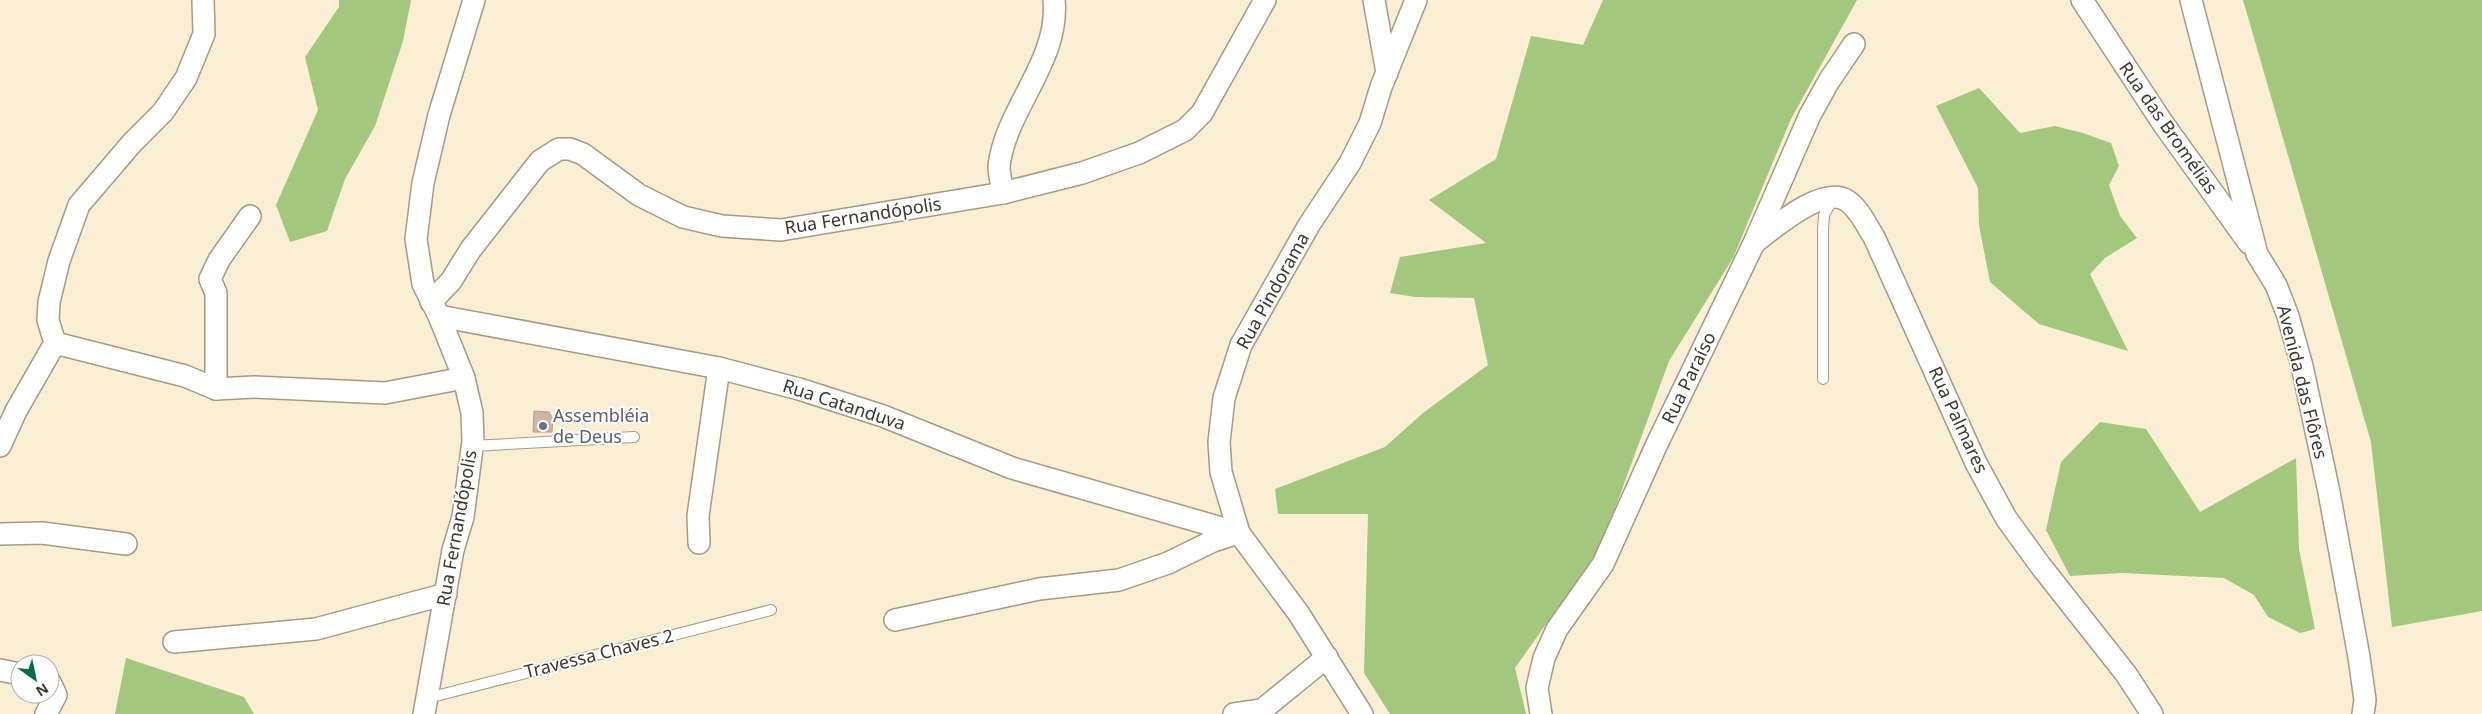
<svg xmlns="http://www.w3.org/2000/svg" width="2482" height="714" font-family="'Noto Sans',sans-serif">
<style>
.forest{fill:#a2c77d}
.building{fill:#d0b6a8;stroke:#b79e90}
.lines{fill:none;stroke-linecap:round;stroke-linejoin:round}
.lane-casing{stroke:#a59a83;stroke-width:12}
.street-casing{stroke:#a59a83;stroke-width:24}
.lane{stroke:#fff;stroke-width:10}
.street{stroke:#fff;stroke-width:21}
.worship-dot{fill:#6b7280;stroke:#fff;stroke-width:2}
.labels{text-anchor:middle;stroke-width:4;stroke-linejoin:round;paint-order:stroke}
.street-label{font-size:18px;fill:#3b372d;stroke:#fff}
.worship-label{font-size:18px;fill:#5b616d;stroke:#fff;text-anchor:start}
</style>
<rect width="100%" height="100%" fill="#faefd5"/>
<g class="forest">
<path d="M339,0H411L403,41L375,126L345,179L327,231L290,242L276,205L318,110L305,57L339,7Z"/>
<path d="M1603,0H1857L1791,119L1733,258L1669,361L1601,547L1515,668L1526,714H1390L1364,673L1368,514H1278L1275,489L1385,447L1423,413L1488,365L1474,298L1415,297L1390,293L1400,257L1486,243L1429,200L1496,159L1531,36L1583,45Z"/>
<path d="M2243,0H2482V611L2392,627L2371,442Z"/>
<path d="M1979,88L2020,133L2055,126L2083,133L2111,143L2119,166L2109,185L2120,216L2137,238L2105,258L2090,274L2128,351L2039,324L1990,282L1979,225L1978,188L1936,106Z"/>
<path d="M2100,422L2146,429L2200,512L2296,458L2299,549L2315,629L2300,633L2268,617L2254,595L2224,578L2122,573L2070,576L2046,530L2061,462Z"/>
<path d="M126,658L244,697L254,714H115Z"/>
</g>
<path class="building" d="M534,411L549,412L553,419L552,432H533Z"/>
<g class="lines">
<defs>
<g id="lane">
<path d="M1823,379V229L1824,215L1833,198"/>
<path d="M472,446L634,437"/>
<path d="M428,698L771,610"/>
</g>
<g id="street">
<path d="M1374,0L1387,73"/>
<path d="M2082,0L2162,122L2249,243"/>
<path d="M2191,0L2257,254L2276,285L2288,316L2302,366L2329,492L2359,657L2365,700L2363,714"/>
<path d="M1003,193C1002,185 999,175 999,166C1006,108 1060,61 1054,0"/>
<path d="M1755,242C1774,228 1821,186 1846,200C1859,208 1866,225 1874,237L1976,463L2006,518L2040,565L2126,674L2152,714"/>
<path d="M431,302L451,281L471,249L540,161L559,149H570L583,154L639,195L683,217L722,226L781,230L1003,193L1082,173L1139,153L1185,130L1202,113L1265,0"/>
<path d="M439,316L719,368L799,389L883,416L1012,468L1239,533"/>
<path d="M55,343L185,376L216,389L254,387L385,393L464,378"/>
<path d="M216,389V293L210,279L219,260L250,216"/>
<path d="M0,446L16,411L55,343L48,320L49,302L59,261L79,205L132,143L163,112L186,78L204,34L203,0"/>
<path d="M0,534L42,533L126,544"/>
<path d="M699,543L698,516L719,368"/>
<path d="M895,620L1039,589L1119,580L1168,563L1213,541L1238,533"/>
<path d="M174,642L316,629L446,594"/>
<path d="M0,670L20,674"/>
<path d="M46,714L56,695L50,682"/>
<path d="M424,714L453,550L463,517L473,441L472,413L464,378L439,316L423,284L416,239L423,183L439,115L474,0"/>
<path d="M1234,714L1262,710"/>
<path d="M1262,714V710L1327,657"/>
<path d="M1362,714L1299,614L1239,533L1221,472L1219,442L1224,398L1241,345L1309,225L1350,163L1370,123L1381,87L1416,0"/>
<path d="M1541,714L1537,688L1544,658L1557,629L1603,564L1656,446L1754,243L1810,115L1829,81L1854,44"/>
</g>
</defs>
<use href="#lane" class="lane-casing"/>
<use href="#street" class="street-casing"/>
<use href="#lane" class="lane"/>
<use href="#street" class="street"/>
</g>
<circle class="worship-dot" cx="543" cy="426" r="5"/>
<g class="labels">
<g class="street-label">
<text transform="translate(2168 128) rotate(55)" y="6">Rua das Bromélias</text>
<text transform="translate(863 216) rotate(-9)" y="6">Rua Fernandópolis</text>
<text transform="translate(1273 291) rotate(-61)" y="6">Rua Pindorama</text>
<text transform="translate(1689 378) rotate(-64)" y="6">Rua Paraíso</text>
<text transform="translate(2302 382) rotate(76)" y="6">Avenida das Flôres</text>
<text transform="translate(844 405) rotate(18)" y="6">Rua Catanduva</text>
<text transform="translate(1958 420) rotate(65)" y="6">Rua Palmares</text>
<text transform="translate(457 528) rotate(-80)" y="6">Rua Fernandópolis</text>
<text transform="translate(599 654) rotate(-14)" y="6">Travessa Chaves 2</text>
</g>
<g class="worship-label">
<text x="553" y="422">Assembléia<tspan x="553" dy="21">de Deus</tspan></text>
</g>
</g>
<g transform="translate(35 679) rotate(147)"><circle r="24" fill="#ffffff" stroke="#b1afab"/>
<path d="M0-4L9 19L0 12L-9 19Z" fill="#086e45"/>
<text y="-8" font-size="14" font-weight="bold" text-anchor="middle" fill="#3b372d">N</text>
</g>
</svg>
